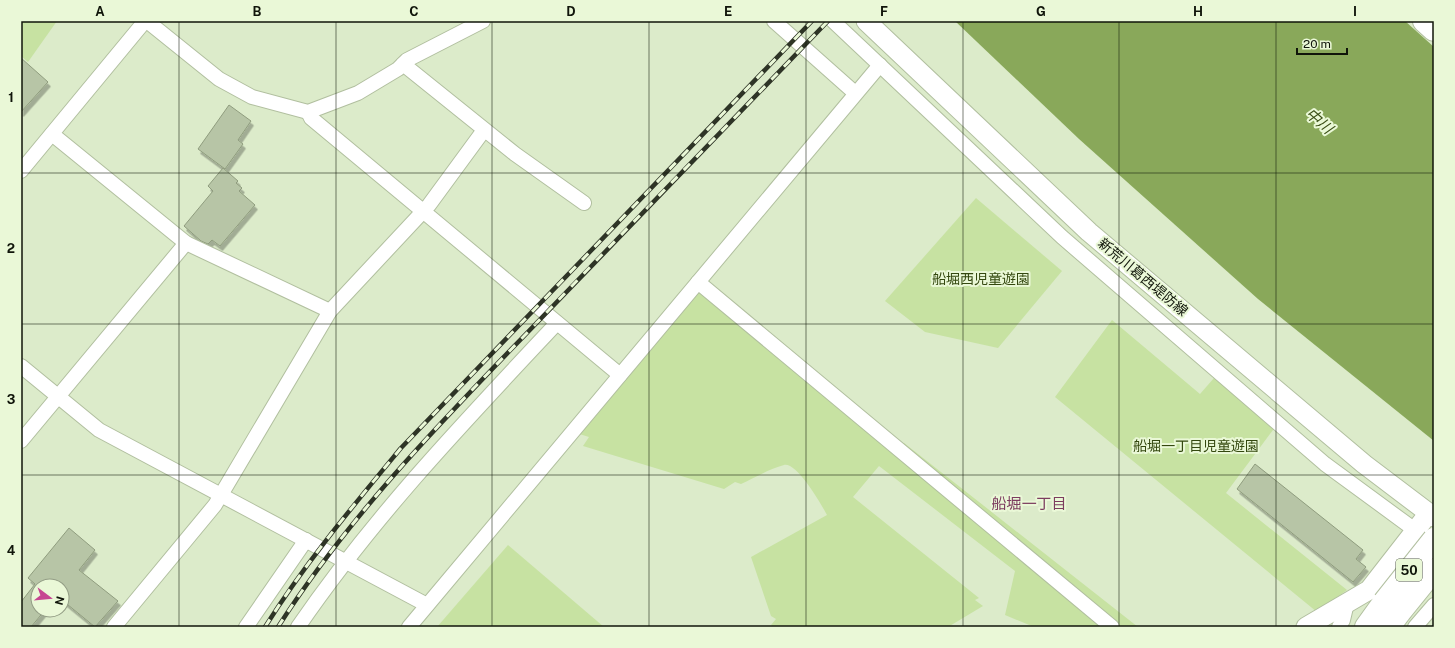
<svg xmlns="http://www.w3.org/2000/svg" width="1455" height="648" font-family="'Public Sans','Noto Sans JP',sans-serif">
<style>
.green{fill:#c7e2a2}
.water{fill:#89a85a}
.building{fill:#b7c5a6;stroke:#8f9c7e;filter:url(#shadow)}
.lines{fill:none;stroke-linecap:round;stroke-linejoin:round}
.street-casing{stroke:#b1bf9f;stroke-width:16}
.secondary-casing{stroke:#b1bf9f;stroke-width:21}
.primary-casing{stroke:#b1bf9f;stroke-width:24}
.highway-casing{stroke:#b1bf9f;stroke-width:24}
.street{stroke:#fff;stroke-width:14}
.secondary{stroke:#fff;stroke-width:19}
.primary{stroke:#fff;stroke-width:22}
.highway{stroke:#fff;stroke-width:22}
.rail-casing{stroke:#2e3426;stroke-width:4.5}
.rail{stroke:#eaf8d7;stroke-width:3;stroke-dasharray:9;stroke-linecap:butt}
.primary-bridge-casing{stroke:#b1bf9f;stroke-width:24;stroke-linecap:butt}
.primary-bridge{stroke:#fff;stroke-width:22}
.grid{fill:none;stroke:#10150a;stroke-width:1;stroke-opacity:0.55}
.labels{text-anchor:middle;stroke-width:4;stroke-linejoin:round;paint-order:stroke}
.shield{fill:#eaf8d7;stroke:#515948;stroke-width:1}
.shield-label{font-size:13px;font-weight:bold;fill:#10150a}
.street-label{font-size:14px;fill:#10150a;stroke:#eaf8d7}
.park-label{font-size:14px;fill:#34480f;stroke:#eaf8d7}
.water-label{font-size:15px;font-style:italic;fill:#3a4e16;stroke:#eaf8d7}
.neighbourhood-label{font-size:15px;fill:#7c3c5f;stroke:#eaf8d7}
.neatline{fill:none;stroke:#10150a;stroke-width:1.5}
.grid-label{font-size:13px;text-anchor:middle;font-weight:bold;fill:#10150a}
</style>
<defs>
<filter id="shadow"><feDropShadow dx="2.5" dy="4.5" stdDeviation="0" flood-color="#0004"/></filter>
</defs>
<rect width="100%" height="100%" fill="#dcebca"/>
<g class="green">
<path d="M21,21H57L28,62L21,56Z"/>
<path d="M976,198L1062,271L998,348L925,332L885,301Z"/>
<path d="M698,282L892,451L904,443L1138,627H1034L1005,615L1015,571L879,466L853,497L979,598L975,600L983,606L948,627H774L771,625L776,619L771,616L751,557L827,515C821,504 797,462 784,465C769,469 754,478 741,484L735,482L724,489L583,446L589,437L573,432Z"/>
<path d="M1112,320L1200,394L1214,378L1276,426L1226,493L1347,590L1317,612L1055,397Z"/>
<path d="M508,545L604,627H437Z"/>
</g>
<path class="water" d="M955,21H1405L1434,47V441L1258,299L1079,139Z"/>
<g class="building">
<path d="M21,58L48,82L21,112Z"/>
<path d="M229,105L251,121L238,140L243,144L225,169L198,149Z"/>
<path d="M223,168L238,181L236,183L242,188L239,191L255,205L220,246L212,240L208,244L201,241L184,226L213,191L208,186Z"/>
<path d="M1255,464L1363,550L1356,559L1366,567L1353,582L1237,489Z"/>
<path d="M69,528L95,550L79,570L118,601L95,627L62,600V586H38V610H45L31,627H21V602L35,584L28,578Z"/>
</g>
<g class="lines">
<defs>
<g id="street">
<path d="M147,21L219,79L252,97L308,112L358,93L398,69L407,60L483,21"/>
<path d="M774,21L855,93"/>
<path d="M833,21L1062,237L1325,464L1415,530"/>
<path d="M403,64L515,154L584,203"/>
<path d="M308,112L311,118L620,375"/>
<path d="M52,134L186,243L330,311"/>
<path d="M21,171L145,21"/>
<path d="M698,282L1112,627"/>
<path d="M21,366L99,430L427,605"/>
<path d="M21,441L186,243"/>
<path d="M114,627L215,505L330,311L429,205L484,130"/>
<path d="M246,627L306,540"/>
<path d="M298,627C375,515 465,421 557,323"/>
<path d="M409,627L880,65"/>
<path d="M1339,627L1343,620L1347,603"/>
<path d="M1415,627L1434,605"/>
</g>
<g id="secondary">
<path d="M866,21L1089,232L1364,464L1434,517"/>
<path d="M1306,627L1369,590L1429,513"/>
</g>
<g id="primary">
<path d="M1366,627L1384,602"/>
<path d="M1389,627L1400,612"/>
</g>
<path id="highway" d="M1424,21L1434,30"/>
</defs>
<use href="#street" class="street-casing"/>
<use href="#secondary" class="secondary-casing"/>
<use href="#primary" class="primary-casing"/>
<use href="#highway" class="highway-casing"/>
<use href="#street" class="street"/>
<use href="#secondary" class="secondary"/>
<use href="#primary" class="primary"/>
<use href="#highway" class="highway"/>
<defs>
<g id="rail">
<path d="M265,627C305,563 353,506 401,448L812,21"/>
<path d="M278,627C347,519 436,427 525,335C625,230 727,126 828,21"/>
</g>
</defs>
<use href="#rail" class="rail-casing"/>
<use href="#rail" class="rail"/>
<defs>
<g id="primary-bridge">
<path d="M1384,602L1434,539"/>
<path d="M1400,612L1434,570"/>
</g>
</defs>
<use href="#primary-bridge" class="primary-bridge-casing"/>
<use href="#primary-bridge" class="primary-bridge"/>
</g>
<path class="grid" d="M179,21V627M336,21V627M492,21V627M649,21V627M806,21V627M963,21V627M1119,21V627M1276,21V627M21,173H1434M21,324H1434M21,475H1434"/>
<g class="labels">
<rect class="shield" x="1396" y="559" width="26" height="22" rx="3"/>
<g class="shield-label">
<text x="1409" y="575">50</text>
</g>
<g class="street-label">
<text transform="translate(1143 277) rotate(40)" y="5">新荒川葛西堤防線</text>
</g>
<g class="park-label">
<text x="981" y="284">船堀西児童遊園</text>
<text x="1196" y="451">船堀一丁目児童遊園</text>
</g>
<g class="water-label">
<text transform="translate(1319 121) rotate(41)" y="5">中川</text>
</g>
<g class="neighbourhood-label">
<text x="1029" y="509">船堀一丁目</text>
</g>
</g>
<rect width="1455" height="648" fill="none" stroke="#eaf8d7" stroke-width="44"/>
<g transform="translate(50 598) rotate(106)"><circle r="19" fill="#eaf8d7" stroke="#939d85"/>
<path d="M0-3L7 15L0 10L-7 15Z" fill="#c64691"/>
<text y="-6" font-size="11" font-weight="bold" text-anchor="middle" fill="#10150a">N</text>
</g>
<path d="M1297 48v6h50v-6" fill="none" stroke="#10150a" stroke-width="2"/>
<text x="1303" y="48" font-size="12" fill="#10150a" stroke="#eaf8d7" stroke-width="3" paint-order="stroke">20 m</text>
<rect x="22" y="22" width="1411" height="604" class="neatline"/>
<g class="grid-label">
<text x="100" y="16">A</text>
<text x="257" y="16">B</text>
<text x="414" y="16">C</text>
<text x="571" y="16">D</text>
<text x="728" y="16">E</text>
<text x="884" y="16">F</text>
<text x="1041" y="16">G</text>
<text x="1198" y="16">H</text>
<text x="1355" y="16">I</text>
<text x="11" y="102">1</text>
<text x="11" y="253">2</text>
<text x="11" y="404">3</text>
<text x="11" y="555">4</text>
</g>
</svg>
